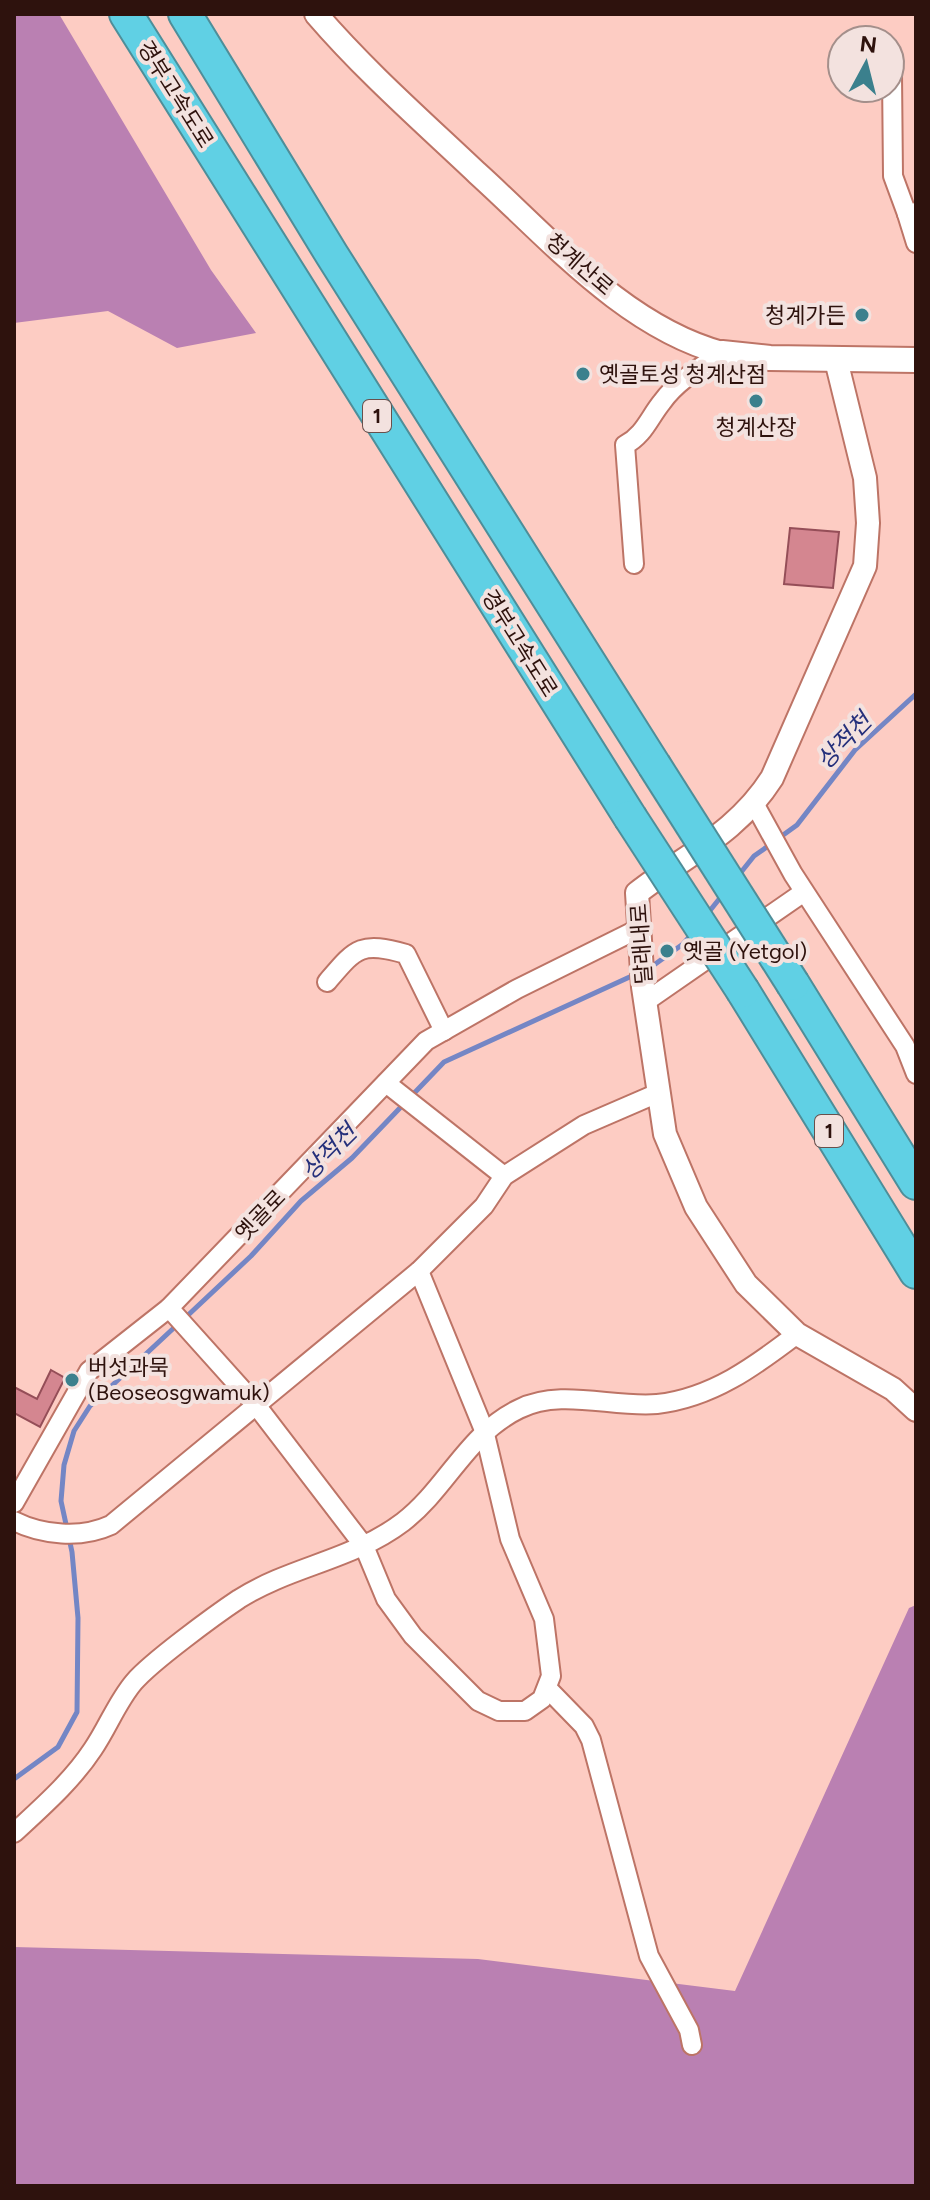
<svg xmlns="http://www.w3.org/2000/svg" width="930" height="2200" font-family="Figtree,'Noto Sans KR',sans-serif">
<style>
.forest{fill:#ba80b2}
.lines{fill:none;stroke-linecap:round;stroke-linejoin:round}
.stream{stroke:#7486c5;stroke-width:5}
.building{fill:#d48690;stroke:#954e58;stroke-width:2}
.minor-casing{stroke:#bd7466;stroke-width:22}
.tertiary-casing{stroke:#bd7466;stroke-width:26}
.secondary-casing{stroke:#bd7466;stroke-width:28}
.motorway-casing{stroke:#4e8e99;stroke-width:36}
.minor{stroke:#fff;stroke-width:18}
.tertiary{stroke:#fff;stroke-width:22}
.secondary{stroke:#fff;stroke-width:24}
.motorway{stroke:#60d0e4;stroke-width:32}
.motorway-bridge-casing{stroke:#4e8e99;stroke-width:36;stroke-linecap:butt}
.motorway-bridge{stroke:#60d0e4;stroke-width:32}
.poi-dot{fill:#3b808d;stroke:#f3e2df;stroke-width:3}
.labels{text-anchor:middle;stroke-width:8;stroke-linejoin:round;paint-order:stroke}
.shield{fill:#f3e2df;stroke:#69504c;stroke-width:2}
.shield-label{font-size:20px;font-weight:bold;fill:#2e120d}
.street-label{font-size:22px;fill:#2e120d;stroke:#f3e2df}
.poi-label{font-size:22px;fill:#2e120d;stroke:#f3e2df;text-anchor:start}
.water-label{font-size:24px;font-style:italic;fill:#25307b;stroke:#f3e2df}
</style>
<rect width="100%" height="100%" fill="#fdccc3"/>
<g class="forest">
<path d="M14,14H59L211,270L256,333L177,348L108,311L14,323Z"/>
<path d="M916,1605V2186H14V1947L478,1959L735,1991L909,1608Z"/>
</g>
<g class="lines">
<g class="stream">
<path d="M779,838L797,825L855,750L916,694"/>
<path d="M738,876L754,856L771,844"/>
<path d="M708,913L724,893"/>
<path d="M647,970L683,944L692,934"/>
<path d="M185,1318L251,1256L301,1201L352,1158L444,1062L634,975"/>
<path d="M14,1779L58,1747L77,1712L78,1618L72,1552L61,1501L64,1465L74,1431L90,1406L177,1325"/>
</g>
</g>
<g class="building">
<path d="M790,528L839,532L833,588L784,584Z"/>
<path d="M51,1370L65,1378L40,1427L14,1413V1387L37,1399Z"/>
</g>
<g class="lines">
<defs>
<g id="minor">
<path d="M892,75L893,176L907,214"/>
<path d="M916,212L907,214L916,243"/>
<path d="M634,564L625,445C644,435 649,418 662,402C677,381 701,367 722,353"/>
<path d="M755,805L793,874L905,1046L916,1074"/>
<path d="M327,982C356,948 360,941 406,954L444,1031"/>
<path d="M645,1002L804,892"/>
<path d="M386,1083L504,1176"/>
<path d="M169,1308L256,1405L364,1546L386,1599L413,1636L478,1701L499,1711H525L542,1699L551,1676L544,1619L510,1539L484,1430L419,1271"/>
<path d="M14,1503L89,1371L169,1308L426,1041L517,989L638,929"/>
<path d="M14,1521C42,1535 81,1539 111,1525L419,1271L484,1206L504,1176L584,1125L658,1093"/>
<path d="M548,1689L584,1726L591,1740L649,1956L689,2030L692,2045"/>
<path d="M14,1833C42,1807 72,1781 93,1749C108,1727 117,1702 134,1682C151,1662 215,1615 239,1599C291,1566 353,1560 403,1522C447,1488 467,1434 519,1409C561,1388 612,1408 657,1404C712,1398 755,1366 797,1334"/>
</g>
<g id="tertiary">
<path d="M316,14C365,71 422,121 477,173C549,238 625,327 722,353"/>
<path d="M836,360L865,478L868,523L865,566L772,778C737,833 687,854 637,893L643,987L665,1134L696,1207L746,1284L797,1334L893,1389L916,1410"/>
</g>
<path id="secondary" d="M722,353L770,358L916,360"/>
<g id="motorway">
<path d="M126,14L630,817"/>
<path d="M185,14L332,255L654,765"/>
<path d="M793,984L916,1183"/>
<path d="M743,991L916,1272"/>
</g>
</defs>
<use href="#minor" class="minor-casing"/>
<use href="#tertiary" class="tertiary-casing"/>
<use href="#secondary" class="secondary-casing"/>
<use href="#motorway" class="motorway-casing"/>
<use href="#minor" class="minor"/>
<use href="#tertiary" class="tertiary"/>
<use href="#secondary" class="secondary"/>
<use href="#motorway" class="motorway"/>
<defs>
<g id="motorway-bridge">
<path d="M654,765L793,984"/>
<path d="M630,817L743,991"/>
</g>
</defs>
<use href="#motorway-bridge" class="motorway-bridge-casing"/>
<use href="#motorway-bridge" class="motorway-bridge"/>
</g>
<g class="poi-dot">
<circle cx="862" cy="315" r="8"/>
<circle cx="583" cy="374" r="8"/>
<circle cx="756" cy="401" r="8"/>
<circle cx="667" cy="951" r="8"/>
<circle cx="72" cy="1380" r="8"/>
</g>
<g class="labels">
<g class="shield">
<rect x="363" y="400" width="28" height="32" rx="6"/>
<rect x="815" y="1115" width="28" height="32" rx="6"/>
</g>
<g class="shield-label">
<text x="377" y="423">1</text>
<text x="829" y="1138">1</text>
</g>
<g class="street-label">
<text transform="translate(176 94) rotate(58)" y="8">경부고속도로</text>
<text transform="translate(580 264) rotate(41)" y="8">청계산로</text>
<text transform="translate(520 643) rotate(58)" y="8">경부고속도로</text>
<text transform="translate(641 944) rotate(-94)" y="8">달래내로</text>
<text transform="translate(260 1215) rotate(-46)" y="8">옛골로</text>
</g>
<g class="poi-label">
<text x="846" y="323" text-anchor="end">청계가든</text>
<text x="599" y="382">옛골토성 청계산점</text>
<text x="756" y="435" text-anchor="middle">청계산장</text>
<text x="683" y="959">옛골 (Yetgol)</text>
<text x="88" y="1375">버섯과묵<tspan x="88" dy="25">(Beoseosgwamuk)</tspan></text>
</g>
<g class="water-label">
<text transform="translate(844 741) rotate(-46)" y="8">상적천</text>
<text transform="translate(329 1152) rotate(-45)" y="8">상적천</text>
</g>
</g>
<rect width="930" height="2200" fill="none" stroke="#2e120d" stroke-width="32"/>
<g transform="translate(866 64) rotate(7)"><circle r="38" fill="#f3e2df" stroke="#a48f8b" stroke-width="2"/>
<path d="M0-6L14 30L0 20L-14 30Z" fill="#3b808d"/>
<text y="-12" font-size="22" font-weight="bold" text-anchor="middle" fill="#2e120d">N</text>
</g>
</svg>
